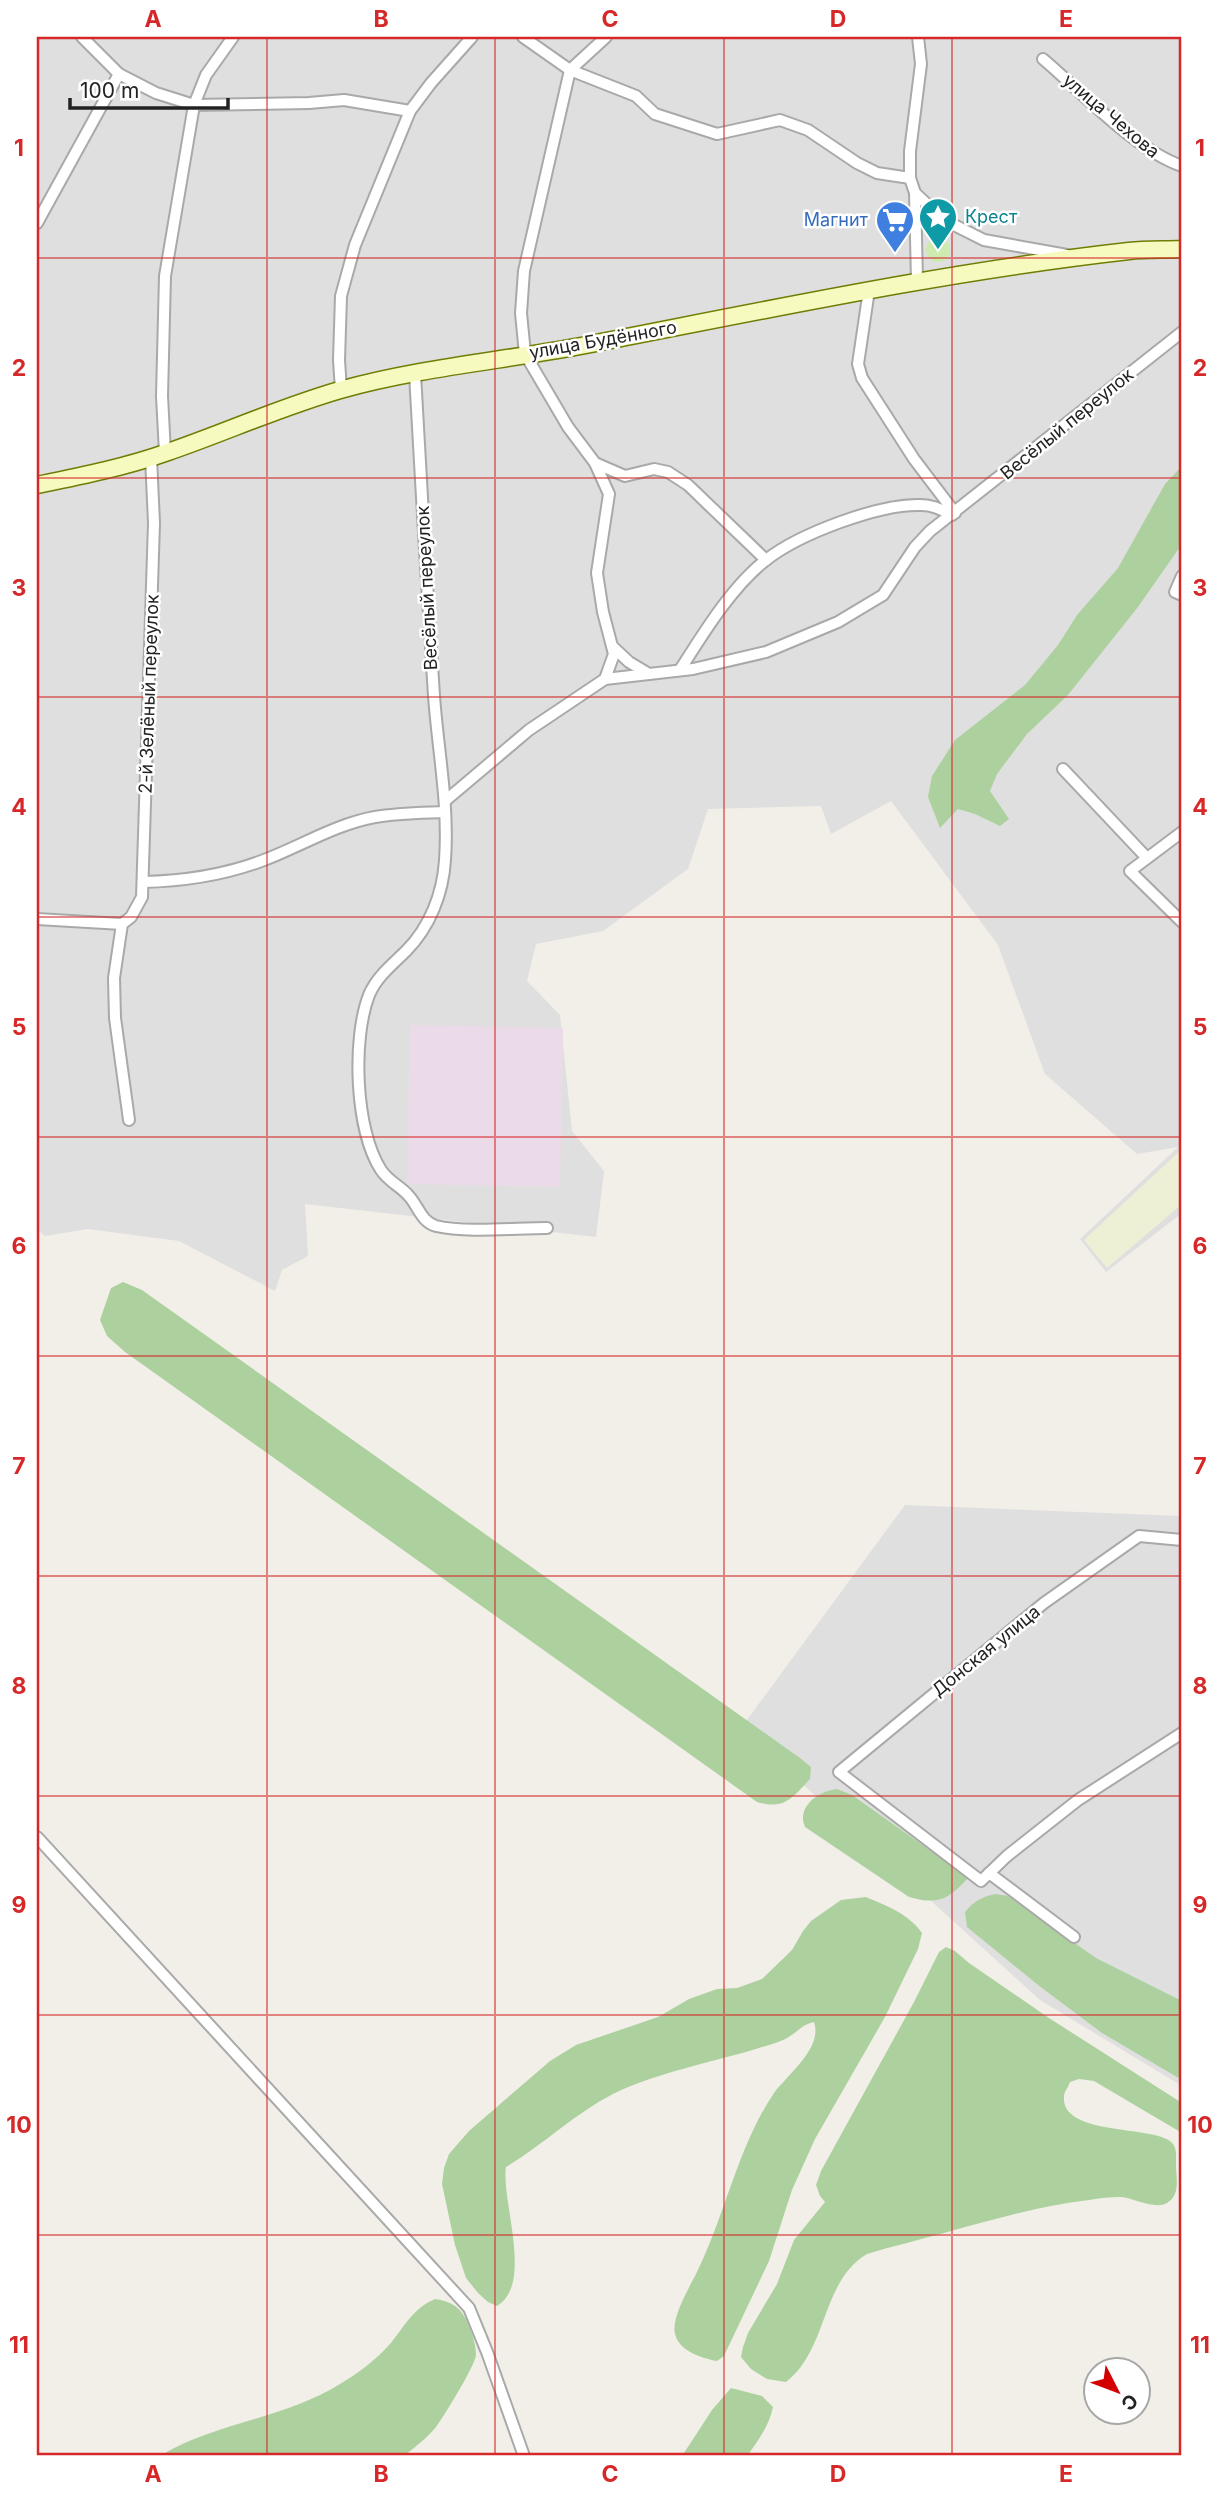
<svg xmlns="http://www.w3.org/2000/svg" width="1219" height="2493" font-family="Inter,sans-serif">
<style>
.residential{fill:#e0dfdf}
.industrial{fill:#ebdbe8}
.farmland{fill:#eef0d5}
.grass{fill:#cdebb0}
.forest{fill:#add19e}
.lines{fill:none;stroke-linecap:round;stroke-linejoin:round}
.minor-casing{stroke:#a9a9a9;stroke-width:14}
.secondary-casing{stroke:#707d05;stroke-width:19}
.minor{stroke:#fff;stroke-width:10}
.secondary{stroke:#f7fabf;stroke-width:16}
.grid{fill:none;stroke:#d62828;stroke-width:2;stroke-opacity:0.55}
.labels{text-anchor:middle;stroke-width:5;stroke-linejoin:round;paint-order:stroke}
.street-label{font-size:18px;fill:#222;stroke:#fff}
.culture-label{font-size:18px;fill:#0d838f;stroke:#fff;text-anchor:start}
.shop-label{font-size:18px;fill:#366cbe;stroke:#fff;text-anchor:end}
.neatline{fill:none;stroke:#d62828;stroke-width:2.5}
.grid-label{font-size:23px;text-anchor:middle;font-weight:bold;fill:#d62828}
</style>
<rect width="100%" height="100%" fill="#f2efe9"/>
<g class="residential">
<path d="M37,37H1182V1213L1106,1272L1080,1239L1178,1147L1137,1154L1045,1074L998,945L891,801L831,834L821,806L708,809L688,869L603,931L536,944L527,981L560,1015L572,1131L604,1171L596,1237L305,1204L308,1256L282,1270L275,1291L179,1241L88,1229L45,1236L37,1229Z"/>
<path d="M905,1505L1182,1516V2086L1040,2000L741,1728Z"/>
</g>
<path class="industrial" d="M410,1025L563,1028L560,1187L407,1184Z"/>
<path class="farmland" d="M1182,1149V1204L1107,1268L1084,1240Z"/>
<circle class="grass" cx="938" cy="250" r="12"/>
<g class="forest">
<path d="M1182,466V544L1138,607L1068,695L1027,734L997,774L990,791L1009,819L1000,826L975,814L958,809L940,828L928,797L932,776L955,740L1025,685L1058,645L1077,615L1118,568L1165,484Z"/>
<path d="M123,1282L142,1290L800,1758L811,1767L810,1779C792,1798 785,1810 757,1802L125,1352L107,1336L100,1320L111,1288Z"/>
<path d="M837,1789L852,1795L962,1873L967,1879C948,1900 937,1905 909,1897L805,1827C796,1807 818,1791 837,1789Z"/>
<path d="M996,1894L1008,1896L1096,1958L1182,2001V2080L1102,2033L1038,1985L967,1927L965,1912C974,1901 983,1896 996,1894Z"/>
<path d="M866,1897C887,1906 909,1914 922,1933L918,1949L885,2017L815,2139L792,2190L769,2261L724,2356L717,2361C701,2358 679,2351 675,2334C671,2318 689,2288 696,2274C725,2216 738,2146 774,2093C788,2074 823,2048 814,2022C801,2025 798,2032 787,2038C780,2042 770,2045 762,2047C712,2063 660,2071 613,2094C574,2114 543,2145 506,2167C501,2201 534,2284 497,2306L488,2302L478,2293L466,2278L455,2245L442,2184L444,2168L449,2154L469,2131L550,2061L576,2045L658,2017L689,1999L717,1989L737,1988L762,1979L792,1950L803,1931L811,1921L841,1900Z"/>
<path d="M946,1947L955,1951L969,1963L1049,2018L1182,2103V2133L1094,2081L1079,2079L1070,2082C1069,2086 1064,2092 1064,2096C1060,2138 1161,2124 1173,2144C1177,2149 1176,2158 1176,2164C1176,2177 1181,2195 1167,2203C1154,2210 1134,2198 1121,2197C1110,2197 1099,2198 1089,2200C1039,2206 992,2220 944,2233C919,2240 893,2246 867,2254C821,2281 828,2350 786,2382L767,2379L751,2369L741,2357L743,2347L748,2333L777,2284L794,2240L825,2202L820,2196L816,2185L821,2171L914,2002L939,1952Z"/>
<path d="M435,2299C451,2301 462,2308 468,2324C472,2333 476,2344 476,2355C475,2366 444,2416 436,2427C427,2438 415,2447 404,2456H160C216,2422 284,2419 340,2384C357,2374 377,2359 390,2344C405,2326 412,2309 435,2299Z"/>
<path d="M731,2388L762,2396L773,2407C769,2426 758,2441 747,2456H682L712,2410Z"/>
</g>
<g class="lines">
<defs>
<g id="minor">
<path d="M82,37L119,74L156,93L194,105L309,103L344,100L410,111"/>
<path d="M523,37L570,70L636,96L655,114L717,134L780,120L808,130L857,163L877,173L910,178"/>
<path d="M1043,59C1082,92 1135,150 1182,166"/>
<path d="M915,193L944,220L984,240L1067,255"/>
<path d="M37,223L119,74"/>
<path d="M917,281L915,193L910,178V151L921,64L918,37"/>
<path d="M869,290L858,364L862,378L914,459L955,513"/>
<path d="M415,374C421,481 427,589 434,696C438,751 449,805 445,860C443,893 430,927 406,951C393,964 377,976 369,995C352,1039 355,1130 381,1170C388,1181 400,1186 408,1195C418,1205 421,1222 436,1226C466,1233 515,1228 547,1228"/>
<path d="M341,390L339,360L341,296L355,245L410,111L431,83L472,37"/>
<path d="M165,453L162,396L165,276L194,105L206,75L233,37"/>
<path d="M595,463L625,476L654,469L668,472L688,485L766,560"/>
<path d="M1182,576L1175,592L1182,595"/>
<path d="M613,647L629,662L649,674"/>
<path d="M680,670C703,634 732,586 766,560C799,534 880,503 922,505C933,505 943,510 952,515"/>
<path d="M605,679L614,654L603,612L597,573L609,494L595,463L568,427L525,354L521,313L524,271L570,70L606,37"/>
<path d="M1063,769L1147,858"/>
<path d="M445,801L529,730L605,679L693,669L766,652L838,622L883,595L915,547L930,531L1182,332"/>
<path d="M1182,832L1130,871L1182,922"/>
<path d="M143,882C185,881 225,875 264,860C301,846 336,824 375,817C398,813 421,813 445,812"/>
<path d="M37,919L122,924"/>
<path d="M129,1120L115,1018L114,978L122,924L131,917L142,897L154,523L151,457"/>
<path d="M1182,1540L1139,1536L1044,1603L839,1772L981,1881L1007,1856L1078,1800L1182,1733"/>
<path d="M37,1837L469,2308L487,2352L524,2456"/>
<path d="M989,1873L1074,1937"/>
</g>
<path id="secondary" d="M37,485C81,476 126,467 168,452C226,432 281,407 340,390C426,366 514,360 601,342C776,308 951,271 1129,251C1147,249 1165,250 1182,249"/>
</defs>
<use href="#minor" class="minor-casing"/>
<use href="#secondary" class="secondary-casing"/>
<use href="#minor" class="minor"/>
<use href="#secondary" class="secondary"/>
</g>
<path class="grid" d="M267,37V2456M495,37V2456M724,37V2456M952,37V2456M37,258H1182M37,478H1182M37,697H1182M37,917H1182M37,1137H1182M37,1356H1182M37,1576H1182M37,1796H1182M37,2015H1182M37,2235H1182"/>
<defs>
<symbol id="sight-pin" viewBox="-11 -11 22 30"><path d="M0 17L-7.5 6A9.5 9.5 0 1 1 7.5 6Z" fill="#0f9aa8" stroke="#fff"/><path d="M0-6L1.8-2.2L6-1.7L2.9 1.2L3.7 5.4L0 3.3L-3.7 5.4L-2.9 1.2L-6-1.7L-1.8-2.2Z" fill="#fff"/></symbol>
<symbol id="supermarket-pin" viewBox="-11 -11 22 30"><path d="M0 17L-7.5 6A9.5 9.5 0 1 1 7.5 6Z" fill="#3f7fe0" stroke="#fff"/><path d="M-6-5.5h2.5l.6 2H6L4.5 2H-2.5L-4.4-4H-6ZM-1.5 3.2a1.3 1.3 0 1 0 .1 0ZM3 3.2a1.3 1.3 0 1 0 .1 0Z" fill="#fff"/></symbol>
</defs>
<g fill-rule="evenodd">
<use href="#sight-pin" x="916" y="195" width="44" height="60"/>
<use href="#supermarket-pin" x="873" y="198" width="44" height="60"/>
</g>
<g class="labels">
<g class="street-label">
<text transform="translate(1111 116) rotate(40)" y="6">улица Чехова</text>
<text transform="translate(603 340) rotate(-10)" y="6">улица Будённого</text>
<text transform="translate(1067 424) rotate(-39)" y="6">Весёлый переулок</text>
<text transform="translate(427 588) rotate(-93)" y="6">Весёлый переулок</text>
<text transform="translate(149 694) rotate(-88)" y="6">2-й Зелёный переулок</text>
<text transform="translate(986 1651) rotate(-39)" y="6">Донская улица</text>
</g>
<g class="culture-label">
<text x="965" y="223">Крест</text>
</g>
<g class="shop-label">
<text x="868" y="226">Магнит</text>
</g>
</g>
<rect width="1219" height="2493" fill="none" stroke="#ffffff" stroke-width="77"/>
<g transform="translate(1117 2391) rotate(132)"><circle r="33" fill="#ffffff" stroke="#a7a7a7" stroke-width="2"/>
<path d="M0-5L12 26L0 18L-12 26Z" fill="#d40000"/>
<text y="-10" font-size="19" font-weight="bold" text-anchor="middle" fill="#222222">С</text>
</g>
<path d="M70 98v10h158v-10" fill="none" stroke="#222222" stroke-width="3.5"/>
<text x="80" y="98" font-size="21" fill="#222222" stroke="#ffffff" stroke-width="5" paint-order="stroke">100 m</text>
<rect x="38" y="38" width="1142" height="2416" class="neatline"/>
<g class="grid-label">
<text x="153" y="27">A</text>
<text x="381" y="27">B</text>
<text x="610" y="27">C</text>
<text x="838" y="27">D</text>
<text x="1066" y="27">E</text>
<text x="19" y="156">1</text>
<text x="1200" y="156">1</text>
<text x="19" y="376">2</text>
<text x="1200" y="376">2</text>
<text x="19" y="596">3</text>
<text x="1200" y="596">3</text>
<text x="19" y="815">4</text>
<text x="1200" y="815">4</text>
<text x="19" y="1035">5</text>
<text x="1200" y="1035">5</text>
<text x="19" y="1254">6</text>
<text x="1200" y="1254">6</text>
<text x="19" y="1474">7</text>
<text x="1200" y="1474">7</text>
<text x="19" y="1694">8</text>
<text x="1200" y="1694">8</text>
<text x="19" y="1913">9</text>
<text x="1200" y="1913">9</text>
<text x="19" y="2133">10</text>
<text x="1200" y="2133">10</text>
<text x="19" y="2353">11</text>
<text x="1200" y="2353">11</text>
<text x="153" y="2482">A</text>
<text x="381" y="2482">B</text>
<text x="610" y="2482">C</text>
<text x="838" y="2482">D</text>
<text x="1066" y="2482">E</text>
</g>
</svg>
